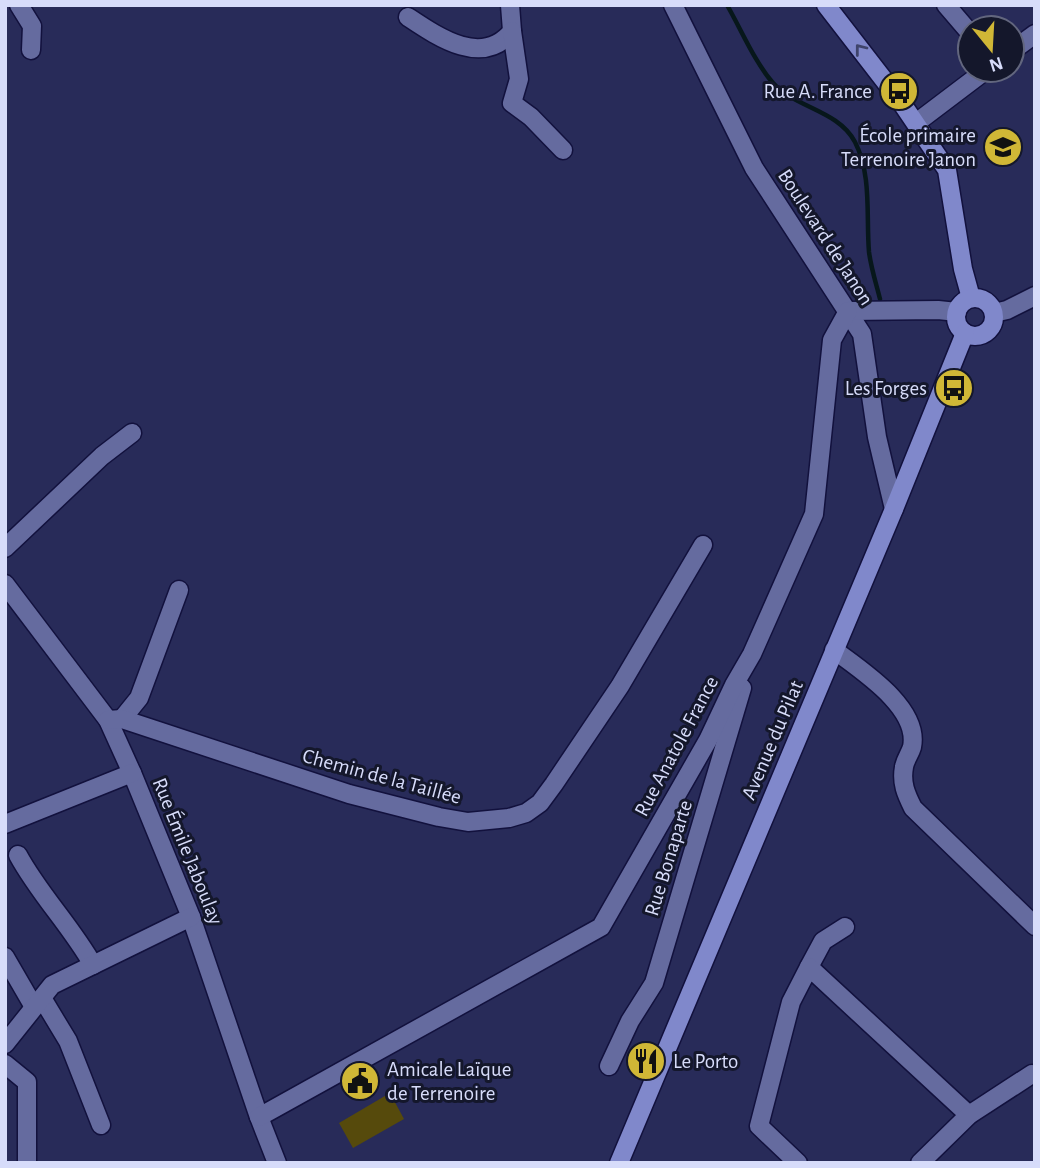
<svg xmlns="http://www.w3.org/2000/svg" width="1040" height="1168" font-family="'Alegreya Sans',sans-serif">
<style>
.pitch{fill:#564a0c}
.lines{fill:none;stroke-linecap:round;stroke-linejoin:round}
.stream{stroke:#07171b;stroke-width:4.5}
.minor-casing{stroke:#12113d;stroke-width:21}
.major-casing{stroke:#12113d;stroke-width:21}
.minor{stroke:#656b9f;stroke-width:18}
.major{stroke:#8088cb;stroke-width:18}
.oneway{stroke:#3f446b}
.labels{text-anchor:middle;stroke-width:6;stroke-linejoin:round;paint-order:stroke}
.poi-label{font-size:21px;fill:#d7dcfa;stroke:#14172b;text-anchor:end}
.street-label{font-size:21px;fill:#d7dcfa;stroke:#14172b}
</style>
<rect width="100%" height="100%" fill="#282b59"/>
<path class="pitch" d="M390,1093L404,1119L353,1148L339,1123Z"/>
<g class="lines">
<path class="stream" d="M727,5C742,31 754,61 773,83C795,108 838,110 855,142C872,175 866,216 869,252C871,268 876,283 880,299"/>
<defs>
<g id="minor">
<path d="M19,5L32,26L31,50"/>
<path d="M673,5L754,168L862,334L877,437L894,509"/>
<path d="M946,5L970,33"/>
<path d="M408,17C438,37 483,68 512,31L510,5"/>
<path d="M512,31L519,79L512,103L531,117L563,150"/>
<path d="M1012,51L1035,34"/>
<path d="M916,123L986,70"/>
<path d="M848,311L938,310L957,312"/>
<path d="M994,313L1007,310L1035,296"/>
<path d="M5,548L102,456L132,433"/>
<path d="M5,584L108,720L132,773L191,917L259,1117L277,1163"/>
<path d="M834,650C862,671 920,708 912,747C910,754 905,760 904,767C901,783 906,794 913,808L1035,926"/>
<path d="M122,719L139,698L179,590"/>
<path d="M108,720L122,719L349,794L439,817L468,822L509,818L526,813L540,803L554,784L620,686L703,545"/>
<path d="M5,824L132,773"/>
<path d="M18,855C39,894 71,926 93,965"/>
<path d="M5,957L34,1007"/>
<path d="M809,967L823,941L845,927"/>
<path d="M42,998L68,1041L101,1125"/>
<path d="M5,1044L52,985L191,917"/>
<path d="M5,1064L27,1082V1163"/>
<path d="M609,1066L630,1021L654,983L742,688"/>
<path d="M259,1117L601,927L708,740L734,685L752,654L814,514L832,340L848,311"/>
<path d="M798,1163L759,1126L791,1002L809,967L969,1115"/>
<path d="M920,1163L969,1115L1032,1074"/>
</g>
<g id="major">
<path d="M826,5L901,102L947,170L963,269L971,298"/>
<circle cx="975" cy="317" r="19"/>
<path d="M619,1163L894,509L965,333"/>
</g>
</defs>
<use href="#minor" class="minor-casing"/>
<use href="#major" class="major-casing"/>
<use href="#minor" class="minor"/>
<use href="#major" class="major"/>
</g>
<defs><path id="oneway-chevron" d="M-2-3.5L2.5 0L-2 3.5" fill="none" stroke-width="1.6" stroke-linecap="round" stroke-linejoin="round" transform="scale(1.75)"/></defs>
<use class="oneway" href="#oneway-chevron" transform="translate(860 49) rotate(-128)"/>
<defs>
<symbol id="bus-disc" viewBox="-11 -11 22 22"><circle r="9.5" fill="#d0b736" stroke="#14172b"/><path d="M-5-6H5V4H4V6H2V4H-2V6H-4V4H-5ZM-3.5-4V0h7V-4ZM-3.5 1.2v1.5H-2V1.2ZM2 1.2v1.5H3.5V1.2Z" fill="#111"/></symbol>
<symbol id="school-disc" viewBox="-11 -11 22 22"><circle r="9.5" fill="#d0b736" stroke="#14172b"/><path d="M0-5L7-2L0 1L-7-2ZM-4 1L0 2.5L4 1V4Q0 6-4 4Z" fill="#111"/></symbol>
<symbol id="restaurant-disc" viewBox="-11 -11 22 22"><circle r="9.5" fill="#d0b736" stroke="#14172b"/><path d="M-5-6h1v4h1v-4h1v4h1v-4h1v5L-1.5 .5V6h-2V.5L-5-1ZM5-6V6H3V1.5H1.5Q1.5-4 5-6Z" fill="#111"/></symbol>
<symbol id="civic-disc" viewBox="-11 -11 22 22"><circle r="9.5" fill="#d0b736" stroke="#14172b"/><path d="M-.6-6.5H3V-4.5H.6V-3L4-1V1h2V6H-6V1h2V-1L-.6-3ZM-1.2 2.5V6h2.4V2.5Z" fill="#111"/></symbol>
</defs>
<g fill-rule="evenodd">
<use href="#bus-disc" x="877" y="69" width="44" height="44"/>
<use href="#school-disc" x="981" y="125" width="44" height="44"/>
<use href="#bus-disc" x="932" y="366" width="44" height="44"/>
<use href="#restaurant-disc" x="624" y="1039" width="44" height="44"/>
<use href="#civic-disc" x="338" y="1059" width="44" height="44"/>
</g>
<g class="labels">
<g class="poi-label">
<text x="872" y="98">Rue A. France</text>
<text x="976" y="142">École primaire<tspan x="976" dy="24">Terrenoire Janon</tspan></text>
<text x="927" y="395">Les Forges</text>
<text x="673" y="1068" text-anchor="start">Le Porto</text>
<text x="387" y="1076" text-anchor="start">Amicale Laïque<tspan x="387" dy="24">de Terrenoire</tspan></text>
</g>
<g class="street-label">
<text transform="translate(826 237) rotate(57)" y="7">Boulevard de Janon</text>
<text transform="translate(772 740) rotate(-67)" y="7">Avenue du Pilat</text>
<text transform="translate(676 746) rotate(-62)" y="7">Rue Anatole France</text>
<text transform="translate(382 776) rotate(15)" y="7">Chemin de la Taillée</text>
<text transform="translate(188 851) rotate(68)" y="7">Rue Émile Jaboulay</text>
<text transform="translate(668 858) rotate(-73)" y="7">Rue Bonaparte</text>
</g>
</g>
<rect width="1040" height="1168" fill="none" stroke="#d7dcfa" stroke-width="14"/>
<g transform="translate(991 49) rotate(162)"><circle r="33" fill="#14172b" stroke="#62667e" stroke-width="2"/>
<path d="M0-5L12 26L0 18L-12 26Z" fill="#d0b736"/>
<text y="-10" font-size="19" font-weight="bold" text-anchor="middle" fill="#d7dcfa">N</text>
</g>
</svg>
